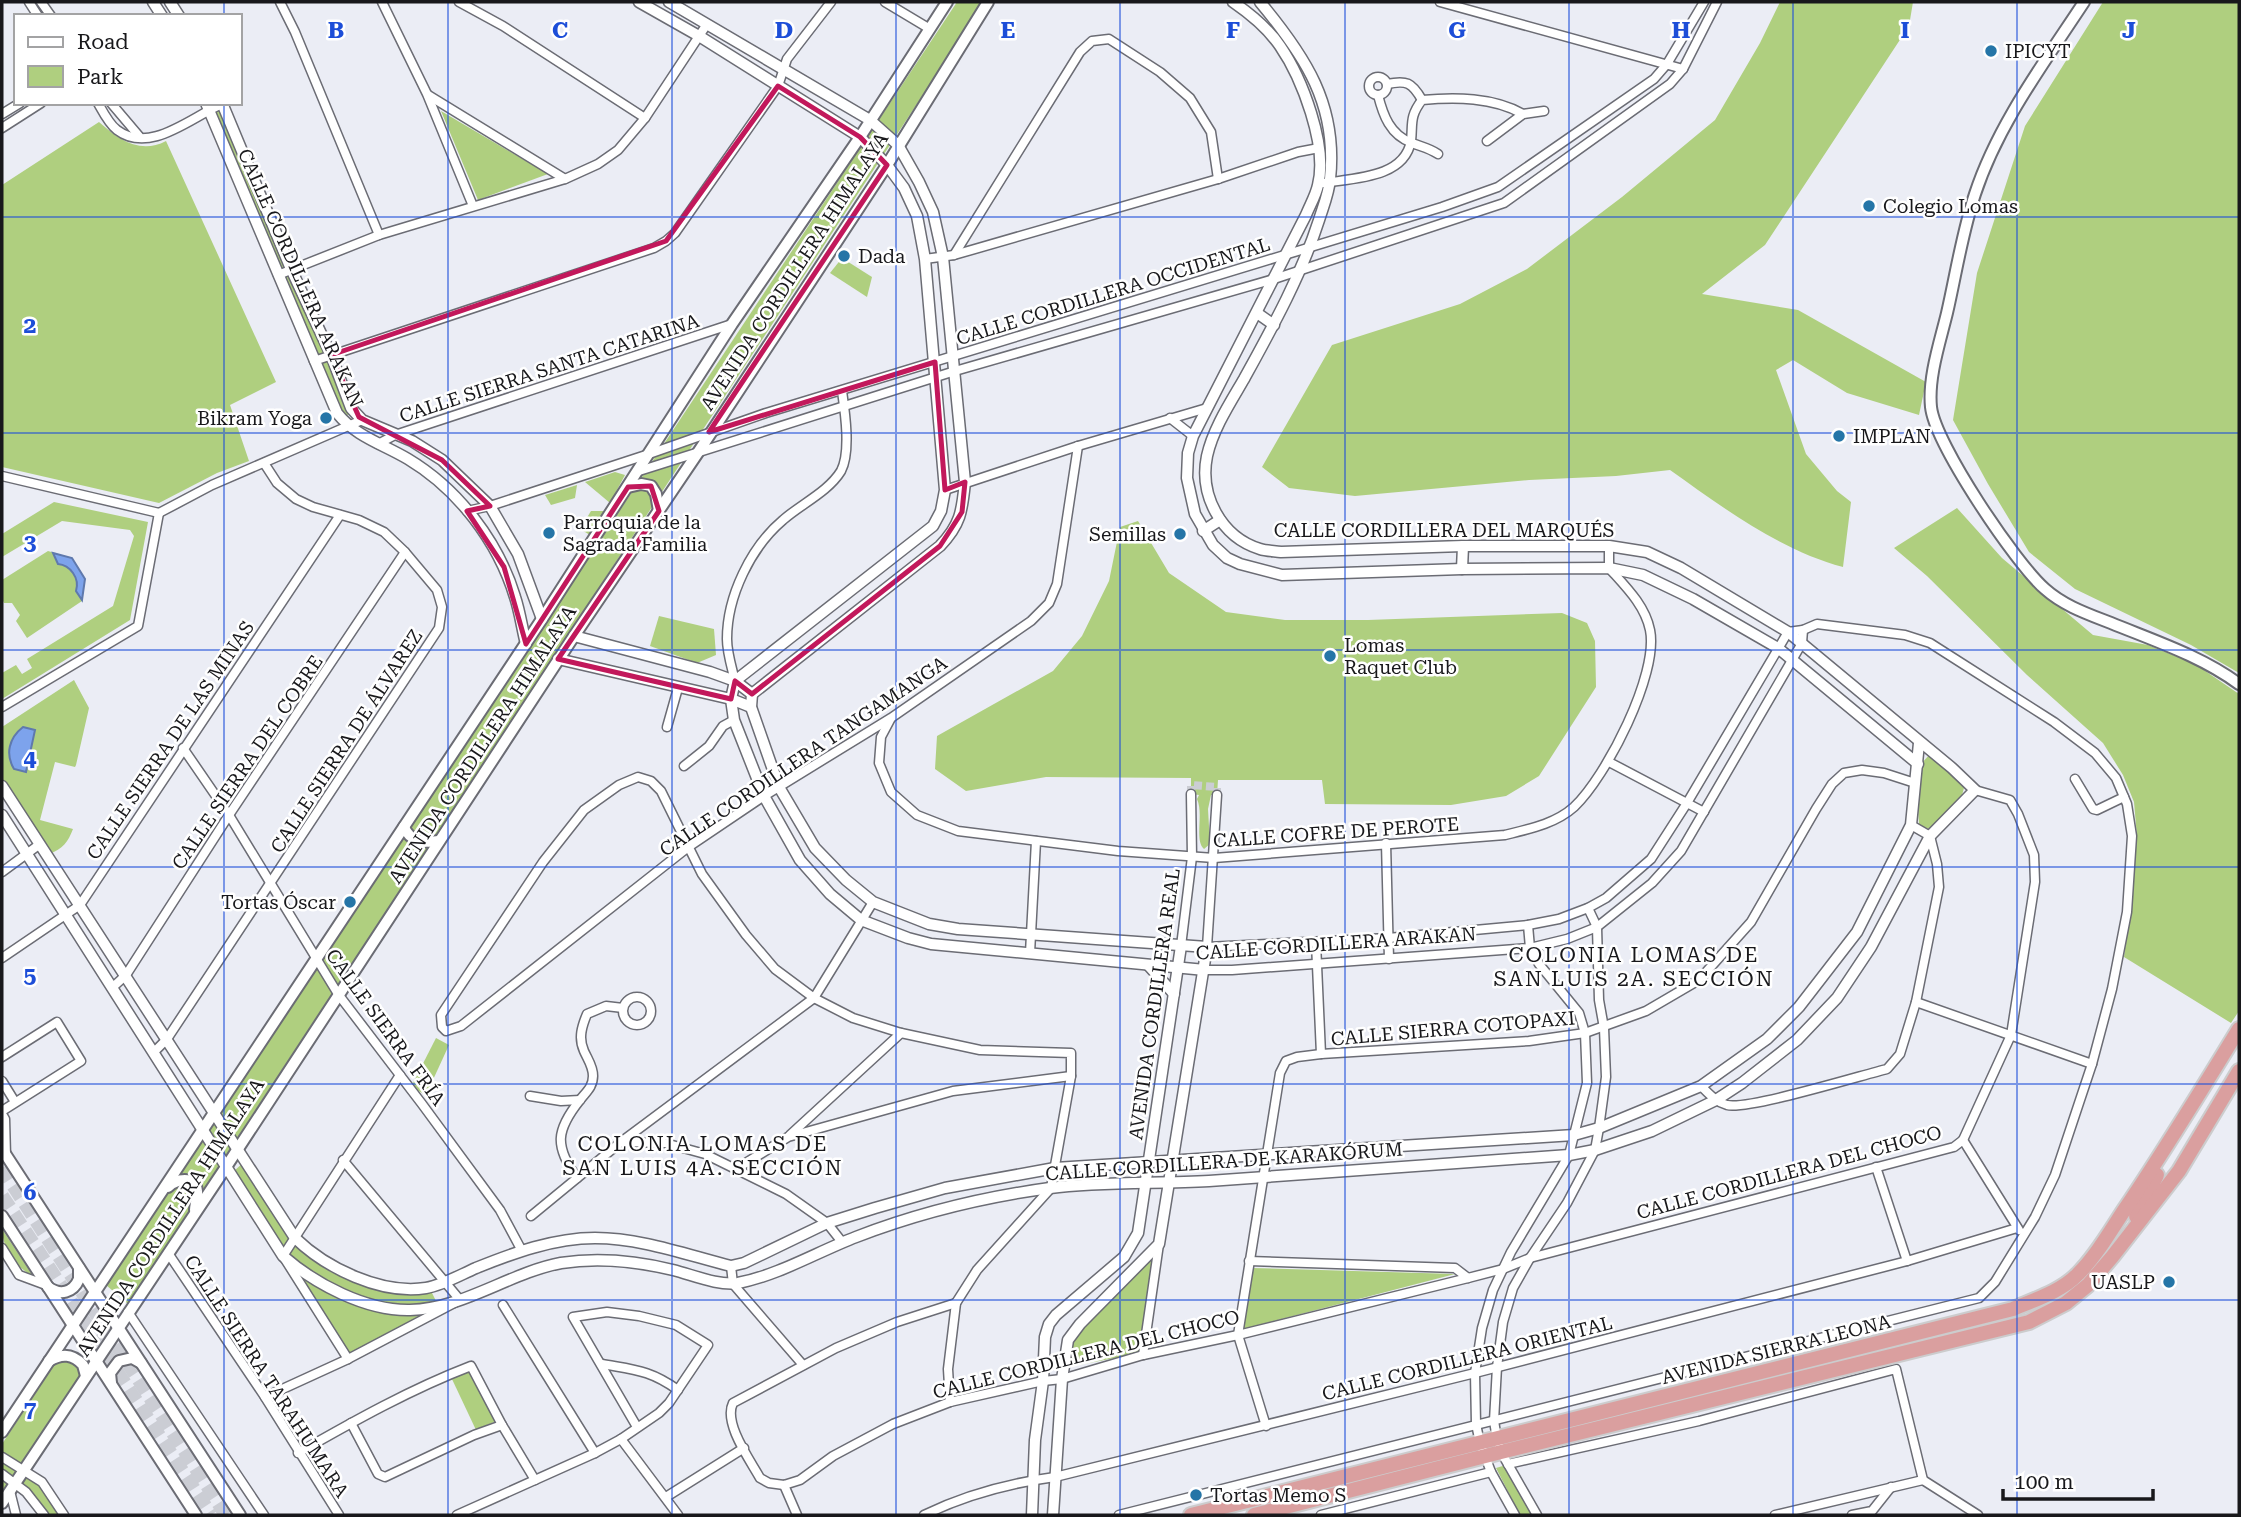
<svg xmlns="http://www.w3.org/2000/svg" width="2241" height="1517" font-family="'Roboto Serif',serif">
<style>
.green{fill:#afcf7f}
.water{fill:#7da3ec;stroke:#5f79ad;stroke-width:2}
.lines{fill:none;stroke-linecap:round;stroke-linejoin:round}
.minor-tunnel{stroke:#cbcdd4;stroke-width:8;stroke-dasharray:8 4;stroke-linecap:butt}
.motorway-tunnel{stroke:#cbcdd4;stroke-width:14;stroke-dasharray:14 7;stroke-linecap:butt}
.minor-casing{stroke:#6b6c74;stroke-width:11}
.tertiary-casing{stroke:#6b6c74;stroke-width:13}
.secondary-casing{stroke:#6b6c74;stroke-width:14}
.trunk-casing{stroke:#cccccd;stroke-width:18}
.minor{stroke:#fff;stroke-width:8}
.tertiary{stroke:#fff;stroke-width:10}
.secondary{stroke:#fff;stroke-width:10}
.trunk{stroke:#da9f9f;stroke-width:14}
.marked{fill:none;stroke:#c2185b;stroke-width:5;stroke-linejoin:round}
.grid{fill:none;stroke:#1d4ed8;stroke-width:2;stroke-opacity:0.55}
.poi-dot{fill:#2575a7;stroke:#fff;stroke-width:2.5}
.labels{text-anchor:middle;stroke-width:5;stroke-linejoin:round;paint-order:stroke}
.poi-label{font-size:19px;fill:#18181b;stroke:#fff;text-anchor:start}
.street-label{font-size:19px;fill:#18181b;stroke:#fff}
.neighbourhood-label{font-size:21px;letter-spacing:2px;fill:#18181b;stroke:#fff}
.grid-label{font-size:23px;text-anchor:middle;font-weight:bold;fill:#1d4ed8;stroke:#fff;stroke-width:5;stroke-linejoin:round;paint-order:stroke}
</style>
<rect width="100%" height="100%" fill="#ebedf5"/>
<g class="green">
<path d="M957,2H984L128,1304L106,1285Z"/>
<path d="M1780,2H1913L1909,26L1765,245L1702,294L1798,310L1926,382L1919,415L1847,393L1793,360L1776,370L1806,454L1837,491L1851,502L1843,567C1781,551 1722,507 1670,470L1616,476L1529,480L1355,496L1289,488L1262,467L1332,345L1460,304L1527,269L1622,197L1715,120L1760,43Z"/>
<path d="M2103,2H2239V673L2191,645L2075,589L2029,552L1988,484L1953,420L1977,273L2025,126Z"/>
<path d="M208,103H218L352,413L343,417Z"/>
<path d="M441,111L548,174L478,200Z"/>
<path d="M99,122C118,139 140,155 166,141L276,382L230,405L249,461L217,473L159,503L2,467V185Z"/>
<path d="M842,258L872,277L867,297L830,273Z"/>
<path d="M615,472L625,475L610,503L585,482Z"/>
<path d="M577,485L575,498L551,505L545,495Z"/>
<path d="M54,502L148,522L130,620L2,699V673L16,665L22,674L32,668L27,659L113,606L134,536L130,530L62,521L2,557V534Z"/>
<path d="M1957,508L2002,558L2093,635L2148,645L2195,664L2239,694V1011L2231,1023L2124,957L2137,837L2134,802L2123,775L2103,743L2027,675L1927,576L1894,548Z"/>
<path d="M591,511H605L590,535L580,529Z"/>
<path d="M1138,521L1169,573L1226,612L1285,620H1368L1562,613L1587,623L1595,641L1596,687L1539,776L1506,796L1451,805L1325,804L1322,780H1218L1217,795H1211L1208,809L1210,844L1204,849C1194,840 1204,814 1197,799L1199,795L1191,794V778L1046,777L966,791L935,769L937,736L1053,671L1082,636L1109,581L1120,527Z"/>
<path d="M48,551L72,558L85,579L82,601L27,638L16,621L20,615L12,603H4L2,599V580Z"/>
<path d="M659,616L714,629L716,655L697,663L650,646Z"/>
<path d="M74,680L89,708L76,765L75,767L55,762L40,820L73,829C68,842 63,849 49,854L2,779V727Z"/>
<path d="M1931,753L1965,784L1960,803L1935,829L1924,828L1919,824L1917,795L1920,765Z"/>
<path d="M436,1038L449,1045L426,1095L411,1087Z"/>
<path d="M244,1162C268,1201 289,1249 331,1272C342,1277 355,1281 366,1285C387,1292 409,1296 431,1291L440,1309L348,1356L234,1171Z"/>
<path d="M2,1229L33,1276C16,1268 2,1247 2,1229Z"/>
<path d="M1155,1250L1141,1353L1068,1367L1074,1339Z"/>
<path d="M1252,1268L1455,1274L1243,1329Z"/>
<path d="M62,1360L76,1365L82,1377L2,1498V1444L56,1362Z"/>
<path d="M471,1370L496,1421L476,1430L451,1377Z"/>
<path d="M1506,1465L1533,1515H1521L1518,1511L1496,1468Z"/>
<path d="M23,1471L42,1482L64,1515H44L15,1483Z"/>
</g>
<g class="water">
<path d="M53,553L72,558L85,579L82,600L76,591C80,578 70,565 58,564Z"/>
<path d="M23,727L35,730L26,772L14,769C5,754 9,738 23,727Z"/>
</g>
<g class="lines">
<path class="minor-tunnel" d="M1191,794V785L1217,787V795"/>
<g class="motorway-tunnel">
<path d="M2,1168L226,1515"/>
<path d="M2,1196L211,1515"/>
</g>
<defs>
<g id="minor">
<path d="M29,2L38,16"/>
<path d="M41,2L51,16"/>
<path d="M280,2L295,32L379,235"/>
<path d="M382,2L427,94L473,206"/>
<path d="M459,2L503,26L645,118"/>
<path d="M885,2L930,29"/>
<path d="M1440,2L1683,69"/>
<circle cx="1378" cy="86" r="9"/>
<path d="M1387,84C1406,80 1412,82 1422,100"/>
<path d="M428,95L565,179"/>
<path d="M1378,95C1383,115 1390,135 1412,143C1422,147 1429,148 1438,154"/>
<path d="M98,103C103,112 109,124 117,130C150,155 191,117 222,104"/>
<path d="M111,103L139,136"/>
<path d="M2,114L20,103"/>
<path d="M2,128L41,103"/>
<path d="M1487,141L1523,114L1544,111"/>
<path d="M1318,184C1349,178 1404,180 1411,141C1413,124 1409,117 1422,100C1455,97 1493,97 1523,114"/>
<path d="M954,255L1080,52L1092,41L1109,39L1160,72L1190,98L1211,132L1218,179"/>
<path d="M925,259L954,255L1218,179L1298,152L1319,148"/>
<path d="M278,275L379,235L565,179L598,164L618,150L645,118L707,24"/>
<path d="M314,361L654,248L666,241L675,233L778,86L787,59L831,2"/>
<path d="M1170,418L1193,436"/>
<path d="M378,444L395,435L732,324"/>
<path d="M639,471L955,371L1274,279L1504,203L1670,84L1683,69L1717,2"/>
<path d="M2,476L159,513"/>
<path d="M945,490L1078,446L1207,408"/>
<path d="M467,511L490,506L649,454L766,413L1442,207L1498,187L1654,79L1667,64L1704,2"/>
<path d="M159,513L212,485L362,420"/>
<path d="M735,681C732,668 727,653 727,639C727,596 751,547 783,520C801,504 828,492 841,471C851,452 845,412 842,391"/>
<path d="M2,707L138,626L159,513"/>
<path d="M890,720L881,737L879,763L891,792L917,815L958,831L1118,851L1214,858L1505,835C1529,829 1555,824 1574,807C1606,777 1659,674 1650,630C1645,605 1625,586 1609,568V546"/>
<path d="M667,727L678,688"/>
<path d="M183,748L229,815L338,994L422,1104L500,1210L522,1251"/>
<path d="M1609,762L1704,812"/>
<path d="M684,766L709,746L723,726L734,720"/>
<path d="M2075,779L2093,809L2097,810L2124,797"/>
<path d="M1386,843L1389,959"/>
<path d="M2,872L40,844"/>
<path d="M1316,943L1321,1054"/>
<path d="M1181,946L1192,857L1191,794"/>
<path d="M1030,953L1036,841"/>
<path d="M2,958L80,905L340,515"/>
<path d="M1205,970H1232L1530,948L1567,939L1597,927L1652,883L1681,851L1802,643L1803,630"/>
<path d="M113,987L126,975L229,815L405,552"/>
<circle cx="637" cy="1011" r="14"/>
<path d="M1916,1002L2092,1064"/>
<path d="M154,1052L167,1039L439,628L442,607L437,590L405,552L384,532L359,520L313,507L296,499L277,483L264,463"/>
<path d="M2,1057L57,1022L81,1061L2,1111"/>
<path d="M2,1081L15,1102"/>
<path d="M1701,1086C1709,1094 1716,1102 1727,1105C1748,1110 1859,1076 1887,1069L1900,1054L1916,1002L1939,887L1937,864L1930,836L1911,825"/>
<path d="M530,1096L561,1101L580,1100"/>
<path d="M2,1114L5,1119L6,1156"/>
<path d="M790,1135L901,1033"/>
<path d="M1963,1140L2019,1230"/>
<path d="M623,1142L665,1143L705,1154L786,1194L827,1223L842,1242"/>
<path d="M1876,1167L1907,1261"/>
<path d="M736,1169L788,1137L953,1091L1071,1076"/>
<path d="M577,1178C554,1146 556,1130 580,1100C586,1092 593,1087 593,1076C593,1066 588,1060 584,1051C578,1038 582,1026 587,1014L606,1006L623,1008"/>
<path d="M531,1216L621,1142L814,998L873,902"/>
<path d="M2,1248L19,1275L46,1285"/>
<path d="M168,1253L265,1397L339,1515"/>
<path d="M1249,1261L1455,1268L1468,1278"/>
<path d="M731,1266L733,1284L803,1365"/>
<path d="M956,1303L897,1322L836,1348L733,1403C723,1423 750,1460 760,1478L769,1483L784,1485L800,1480L833,1456L893,1424L950,1402L1043,1381L1062,1379L1143,1355L1238,1335L1468,1278L1503,1269L1530,1258L1954,1147L1963,1140L2011,1035L2035,882L2034,855L2018,814L2010,800L1975,790"/>
<path d="M503,1305L595,1453"/>
<path d="M128,1312L264,1515"/>
<path d="M1143,1355L1159,1244"/>
<path d="M348,1359L283,1256L400,1075"/>
<path d="M602,1364C635,1370 650,1370 678,1390"/>
<path d="M265,1397L348,1359L460,1300L343,1160"/>
<path d="M950,1402L948,1369L956,1303L977,1270L1051,1188L1071,1076V1053L980,1050L901,1033L853,1018L814,998L775,969L746,935L702,874L661,791L651,781L638,777L619,785L584,810L543,862L441,1015L442,1027L446,1031L461,1026L687,848L764,796L891,718L1031,621L1049,603L1057,584L1078,446"/>
<path d="M351,1423L378,1474L385,1477L474,1435L502,1425"/>
<path d="M1266,1426L1238,1335L1280,1073L1286,1061L1297,1057L1321,1054L1529,1041L1585,1033L1646,1011L1699,980L1751,922L1816,809L1832,784L1844,773L1862,770L1884,773L1915,783"/>
<path d="M621,1439L678,1515"/>
<path d="M298,1453C354,1421 411,1389 471,1366L502,1425L535,1480"/>
<path d="M2,1457L42,1482L64,1515"/>
<path d="M1508,1464L1699,1421L1896,1369L1923,1480L1978,1515"/>
<path d="M2,1474L26,1492L44,1515"/>
<path d="M784,1485L797,1515"/>
<path d="M10,1491L16,1515"/>
<path d="M666,1497L744,1448"/>
<path d="M457,1515L595,1453L621,1439L659,1413L669,1403L708,1345L676,1325L639,1316L607,1312L573,1317L637,1427"/>
<path d="M924,1515C965,1495 1010,1483 1055,1477L1475,1373L1907,1261L2017,1228"/>
<path d="M1119,1515L1979,1298L1995,1282L2035,1217L2055,1175L2092,1064L2112,989L2127,912L2132,836L2127,804L2116,778L2095,753L2054,722L1930,643L1905,635L1817,624L1803,630L1788,632L1687,803L1651,859L1606,898L1588,908L1559,919L1528,925L1388,938L1207,947L1217,795"/>
<path d="M1321,1515L1491,1472"/>
<path d="M1515,1515L1491,1472L1480,1443L1476,1424L1475,1373L1482,1328L1493,1290L1511,1252L1569,1155L1587,1083L1585,1033L1579,1013L1539,964L1530,948L1528,925"/>
<path d="M1537,1515L1501,1452L1497,1439L1494,1421L1497,1367L1503,1322L1513,1288L1530,1258L1567,1203L1595,1150L1599,1128L1606,1077L1604,1028L1599,1000L1597,927L1588,908"/>
<path d="M1775,1515L1923,1480"/>
<path d="M1852,1515L1872,1511L1891,1487"/>
</g>
<g id="tertiary">
<path d="M153,2L162,16"/>
<path d="M170,2L179,16"/>
<path d="M639,2L699,36L860,137L887,165L904,188L917,216L925,259L945,490L941,511L933,526L735,681"/>
<path d="M669,2L870,120L898,145L919,182L933,212L943,257L965,482C962,511 961,524 940,546L752,694"/>
<path d="M1233,2C1249,13 1269,30 1280,46C1302,78 1328,146 1318,185C1316,195 1310,205 1306,215L1193,436L1188,453L1187,478L1195,514L1213,545L1227,558L1240,564L1282,575L1462,569L1609,568L1643,575L1693,599L1778,648L1918,764"/>
<path d="M206,103L337,413C356,437 383,444 408,459C458,489 498,541 515,597C520,612 522,628 526,644"/>
<path d="M222,103L291,269L331,355L351,408L362,420L412,441L442,460L490,506L518,554L542,619"/>
<path d="M1257,313L1274,325"/>
<path d="M1203,531L1220,520"/>
<path d="M1462,569L1463,546"/>
<path d="M574,636L710,672L735,681L752,694"/>
<path d="M558,659L731,699L751,707"/>
<path d="M735,681L731,699L734,720L764,796L800,860L830,894L861,920L908,938L931,944L1205,970"/>
<path d="M752,694L751,707L779,787L815,848L846,880L873,902L929,924L958,929L1207,947L1159,1244L1080,1324L1068,1340L1062,1379L1053,1515"/>
<path d="M2,786L295,1238C326,1268 381,1295 426,1288C443,1285 460,1275 476,1268C513,1253 554,1238 595,1238C641,1238 687,1255 731,1266L744,1263L827,1223L875,1208L945,1188L1055,1168L1574,1135L1599,1128L1701,1086L1767,1039L1799,1007L1857,932L1911,825L1919,743"/>
<path d="M2,815L283,1256C315,1284 366,1311 410,1310C463,1309 509,1273 561,1263C600,1257 636,1261 673,1270C693,1275 718,1286 738,1283C779,1275 817,1252 856,1237C918,1213 984,1197 1050,1188C1102,1181 1157,1184 1209,1181C1329,1173 1449,1164 1569,1155L1595,1150L1652,1131L1716,1100L1742,1083L1797,1040L1837,998L1871,947L1930,836L1975,790L1952,768L1788,632L1681,568L1647,552L1609,546H1463L1281,552C1274,551 1266,551 1260,549C1221,537 1199,495 1207,456C1213,429 1230,403 1244,379C1272,328 1301,276 1319,220C1323,207 1329,193 1330,179C1338,105 1305,56 1260,2"/>
<path d="M1149,966L1174,994"/>
<path d="M1032,1515L1035,1440L1043,1381L1045,1337L1049,1324L1056,1315L1124,1257L1138,1233L1181,946"/>
</g>
<g id="secondary">
<path d="M2084,2C2044,63 1998,124 1975,194C1962,233 1956,274 1947,313C1940,342 1928,377 1931,407C1935,444 2016,564 2045,589C2064,606 2088,614 2111,623C2155,641 2201,656 2239,684"/>
<path d="M628,487L641,484L651,486L656,494L659,511"/>
<path d="M404,827C410,842 424,843 439,841"/>
<path d="M2,1149L240,1515"/>
<path d="M168,1187C176,1179 195,1175 197,1191C198,1197 195,1205 195,1210"/>
<path d="M2,1216L196,1515"/>
<path d="M48,1287C60,1296 73,1293 79,1279V1268"/>
<path d="M49,1361C62,1353 73,1354 83,1365L86,1376"/>
<path d="M111,1383L110,1373L119,1361L132,1358L141,1363"/>
<path d="M2,1432L542,619L732,324L860,137L947,2"/>
<path d="M2,1503L226,1167L574,636L697,454L887,165L988,2"/>
</g>
<g id="trunk">
<path d="M2136,1216L2157,1175"/>
<path d="M1191,1515L2013,1309C2034,1300 2062,1291 2078,1274C2097,1255 2111,1230 2125,1209C2165,1150 2202,1089 2239,1029"/>
<path d="M1254,1515L1501,1452L2029,1322L2066,1303L2088,1285L2112,1257L2179,1171L2239,1071"/>
</g>
</defs>
<use href="#minor" class="minor-casing"/>
<use href="#tertiary" class="tertiary-casing"/>
<use href="#secondary" class="secondary-casing"/>
<use href="#trunk" class="trunk-casing"/>
<use href="#minor" class="minor"/>
<use href="#tertiary" class="tertiary"/>
<use href="#secondary" class="secondary"/>
<use href="#trunk" class="trunk"/>
</g>
<path class="marked" d="M778,86L860,137L887,165L709,432L935,362L945,490L965,482L962,512L940,546L752,694L735,681L731,699L558,659L659,511L651,486L628,487L526,644L504,567L467,511L490,506L442,460L359,417L331,355L666,241Z"/>
<path class="grid" d="M224,2V16M448,2V1515M672,2V1515M896,2V1515M1120,2V1515M1345,2V1515M1569,2V1515M1793,2V1515M2017,2V1515M224,103V1515M2,217H2239M2,433H2239M2,650H2239M2,867H2239M2,1084H2239M2,1300H2239"/>
<g class="poi-dot">
<circle cx="1991" cy="51" r="7"/>
<circle cx="1869" cy="206" r="7"/>
<circle cx="844" cy="256" r="7"/>
<circle cx="326" cy="418" r="7"/>
<circle cx="1839" cy="436" r="7"/>
<circle cx="549" cy="533" r="7"/>
<circle cx="1180" cy="534" r="7"/>
<circle cx="1330" cy="656" r="7"/>
<circle cx="350" cy="902" r="7"/>
<circle cx="2169" cy="1282" r="7"/>
<circle cx="1196" cy="1495" r="7"/>
</g>
<g class="labels">
<g class="poi-label">
<text x="2005" y="58">IPICYT</text>
<text x="1883" y="213">Colegio Lomas</text>
<text x="858" y="263">Dada</text>
<text x="312" y="425" text-anchor="end">Bikram Yoga</text>
<text x="1853" y="443">IMPLAN</text>
<text x="563" y="529">Parroquia de la<tspan x="563" dy="22">Sagrada Familia</tspan></text>
<text x="1166" y="541" text-anchor="end">Semillas</text>
<text x="1344" y="652">Lomas<tspan x="1344" dy="22">Raquet Club</tspan></text>
<text x="336" y="909" text-anchor="end">Tortas Óscar</text>
<text x="2155" y="1289" text-anchor="end">UASLP</text>
<text x="1210" y="1502">Tortas Memo S</text>
</g>
<g class="street-label">
<text transform="translate(794 271) rotate(-57)" y="7">AVENIDA CORDILLERA HIMALAYA</text>
<text transform="translate(301 278) rotate(66)" y="7">CALLE CORDILLERA ARAKAN</text>
<text transform="translate(1113 291) rotate(-17)" y="7">CALLE CORDILLERA OCCIDENTAL</text>
<text transform="translate(549 368) rotate(-18)" y="7">CALLE SIERRA SANTA CATARINA</text>
<text x="1444" y="537">CALLE CORDILLERA DEL MARQUÉS</text>
<text transform="translate(170 740) rotate(-56)" y="7">CALLE SIERRA DE LAS MINAS</text>
<text transform="translate(346 741) rotate(-57)" y="7">CALLE SIERRA DE ÁLVAREZ</text>
<text transform="translate(482 744) rotate(-57)" y="7">AVENIDA CORDILLERA HIMALAYA</text>
<text transform="translate(803 756) rotate(-34)" y="7">CALLE CORDILLERA TANGAMANGA</text>
<text transform="translate(247 762) rotate(-56)" y="7">CALLE SIERRA DEL COBRE</text>
<text transform="translate(1336 832) rotate(-4)" y="7">CALLE COFRE DE PEROTE</text>
<text transform="translate(1336 943) rotate(-4)" y="7">CALLE CORDILLERA ARAKAN</text>
<text transform="translate(1154 1004) rotate(-82)" y="7">AVENIDA CORDILLERA REAL</text>
<text transform="translate(386 1027) rotate(54)" y="7">CALLE SIERRA FRÍA</text>
<text transform="translate(1453 1028) rotate(-5)" y="7">CALLE SIERRA COTOPAXI</text>
<text transform="translate(1224 1161) rotate(-4)" y="7">CALLE CORDILLERA DE KARAKÓRUM</text>
<text transform="translate(1789 1172) rotate(-15)" y="7">CALLE CORDILLERA DEL CHOCO</text>
<text transform="translate(170 1217) rotate(-57)" y="7">AVENIDA CORDILLERA HIMALAYA</text>
<text transform="translate(1776 1349) rotate(-14)" y="7">AVENIDA SIERRA LEONA</text>
<text transform="translate(1086 1354) rotate(-14)" y="7">CALLE CORDILLERA DEL CHOCO</text>
<text transform="translate(1467 1358) rotate(-14)" y="7">CALLE CORDILLERA ORIENTAL</text>
<text transform="translate(267 1376) rotate(57)" y="7">CALLE SIERRA TARAHUMARA</text>
</g>
<g class="neighbourhood-label">
<text x="1634" y="962">COLONIA LOMAS DE<tspan x="1634" dy="24">SAN LUIS 2A. SECCIÓN</tspan></text>
<text x="703" y="1151">COLONIA LOMAS DE<tspan x="703" dy="24">SAN LUIS 4A. SECCIÓN</tspan></text>
</g>
</g>
<g class="grid-label">
<text x="336" y="38">B</text>
<text x="560" y="38">C</text>
<text x="784" y="38">D</text>
<text x="1008" y="38">E</text>
<text x="1233" y="38">F</text>
<text x="1457" y="38">G</text>
<text x="1681" y="38">H</text>
<text x="1905" y="38">I</text>
<text x="2129" y="38">J</text>
<text x="30" y="333">2</text>
<text x="30" y="550">3</text>
<text x="30" y="766">4</text>
<text x="30" y="983">5</text>
<text x="30" y="1200">6</text>
<text x="30" y="1417">7</text>
</g>
<rect width="2241" height="1517" fill="none" stroke="#18181b" stroke-width="7"/>
<rect x="14" y="14" width="228" height="91" fill="#ffffff" stroke="#a3a3a4" stroke-width="2"/>
<rect x="28" y="37" width="35" height="10" fill="#ffffff" stroke="#a3a3a4" stroke-width="2"/>
<text x="77" y="49" font-size="21" fill="#18181b">Road</text>
<rect x="28" y="66" width="35" height="21" fill="#afcf7f" stroke="#a3a3a4" stroke-width="2"/>
<text x="77" y="84" font-size="21" fill="#18181b">Park</text>
<path d="M2003 1489v10h150v-10" fill="none" stroke="#18181b" stroke-width="3.5"/>
<text x="2014" y="1489" font-size="21" fill="#18181b" stroke="#ffffff" stroke-width="5" paint-order="stroke">100 m</text>
</svg>
